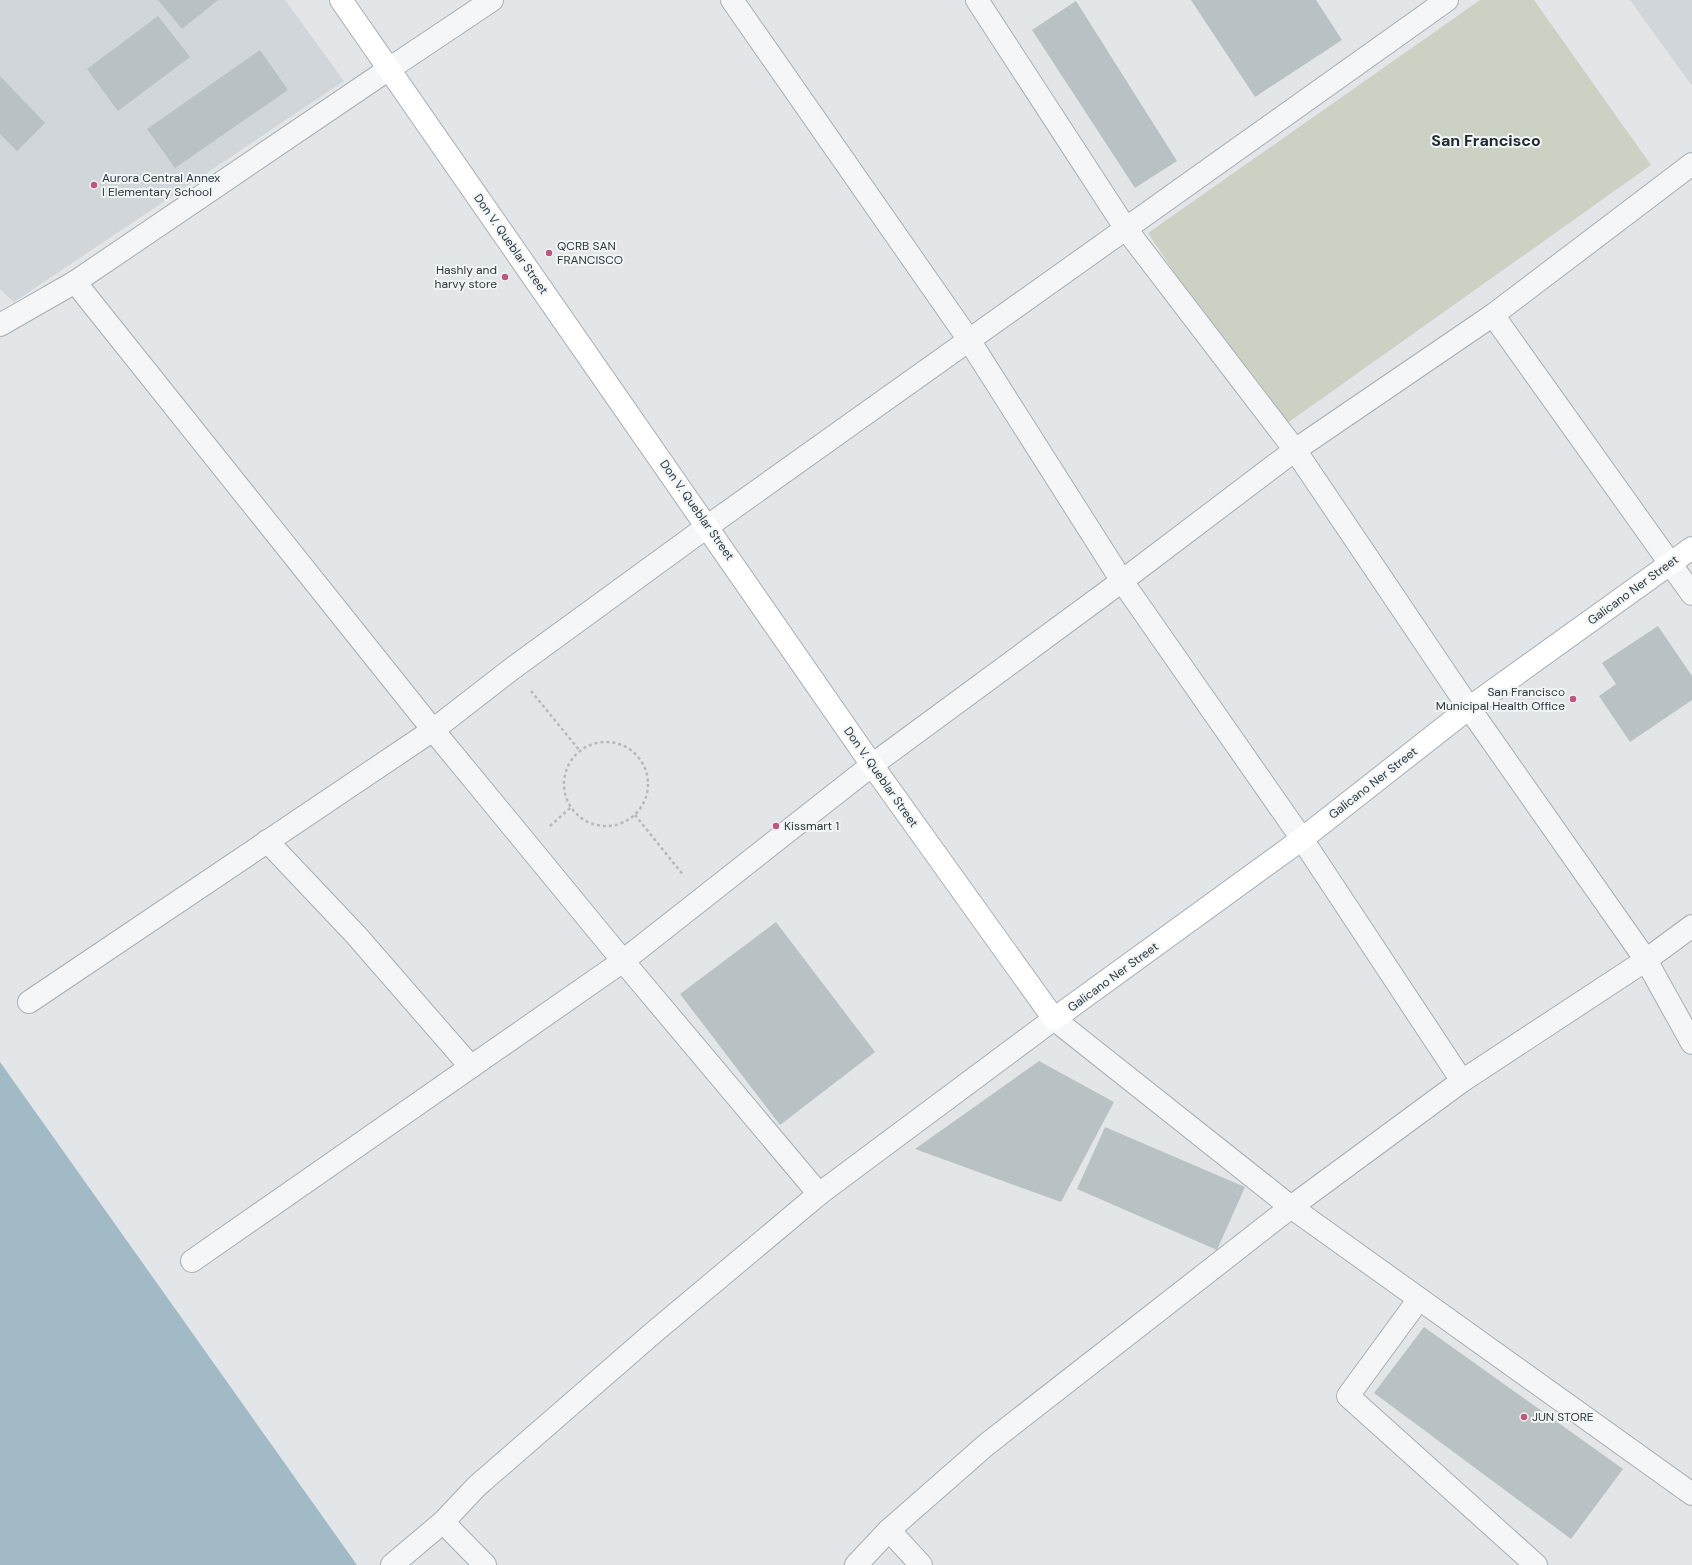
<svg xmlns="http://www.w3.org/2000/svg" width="1692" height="1565" font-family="'DM Sans',sans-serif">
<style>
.built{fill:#d1d6da}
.green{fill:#cbd2c4}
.water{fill:#a1bac5}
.building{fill:#bac1c5}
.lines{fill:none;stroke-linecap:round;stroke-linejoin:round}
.minor-casing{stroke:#a8aeb3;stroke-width:24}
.tertiary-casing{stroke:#a8aeb3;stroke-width:24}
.secondary-casing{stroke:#a8aeb3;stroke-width:24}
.path{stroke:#b4b9bd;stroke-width:2.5;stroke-dasharray:3 3;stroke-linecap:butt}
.minor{stroke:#f4f6f8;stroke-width:22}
.tertiary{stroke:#f4f6f8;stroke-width:22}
.secondary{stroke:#fff;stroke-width:22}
.poi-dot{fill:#bf567d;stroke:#f2f5f6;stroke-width:1.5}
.labels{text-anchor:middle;stroke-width:4;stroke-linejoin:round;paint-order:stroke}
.poi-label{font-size:12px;fill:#2c373f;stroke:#f2f5f6;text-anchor:start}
.street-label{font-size:12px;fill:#2c373f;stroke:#f2f5f6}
.district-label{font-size:16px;font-weight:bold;fill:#1e2830;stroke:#f2f5f6}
</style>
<rect width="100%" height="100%" fill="#e2e6e9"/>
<g class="built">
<path d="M0,0H285L344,81L14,302L0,289Z"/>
<path d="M1630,0H1692V86Z"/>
</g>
<path class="green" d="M1480,0H1534L1651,165L1279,429L1148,233Z"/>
<path class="water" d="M0,1062L357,1565H0Z"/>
<g class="building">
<path d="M158,0H218L182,29Z"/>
<path d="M1191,0H1316L1342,40L1255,97Z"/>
<path d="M1076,1L1177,161L1135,188L1032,30Z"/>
<path d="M158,16L190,57L118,111L87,69Z"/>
<path d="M260,50L288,90L175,168L147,129Z"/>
<path d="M0,76L45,123L17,151L0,134Z"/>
<path d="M1658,626L1692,676V700L1630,742L1599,696L1616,684L1602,663Z"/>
<path d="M776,922L875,1052L780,1125L680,994Z"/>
<path d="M1039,1061L1114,1102L1061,1202L915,1149Z"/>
<path d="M1105,1127L1245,1187L1217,1250L1077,1189Z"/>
<path d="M1424,1327L1623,1469L1571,1539L1374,1393Z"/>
</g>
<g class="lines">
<defs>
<g id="minor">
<path d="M732,0L969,340L1122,581L1302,839L1462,1081"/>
<path d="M75,282L433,730L623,961L819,1194"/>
<path d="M1493,315L1692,594"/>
<path d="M0,325L75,282L389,69"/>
<path d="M1469,708L1646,960L1692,1043"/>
<path d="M267,841L356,935L471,1067"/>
<path d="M29,1002L433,730L513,668L708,526L1447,0"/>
<path d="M1054,1019L1291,1207L1692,1494"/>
<path d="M192,1261L623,961L872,765L1122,581L1295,450L1493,315L1692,164"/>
<path d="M1419,1299L1348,1396L1536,1565"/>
<path d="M443,1522L485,1565"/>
<path d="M889,1530L921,1565"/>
<path d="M856,1565L889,1530L986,1445L1291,1207L1462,1081L1646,960L1692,926"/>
</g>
<g id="tertiary">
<path d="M977,0L1126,229L1295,450L1469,708"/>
<path d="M389,69L492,0"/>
<path d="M392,1565L443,1522L477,1486L653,1333L819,1194L1054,1019"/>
</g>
<path id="secondary" d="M341,0L872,765L1054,1019L1302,839L1469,708L1692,548"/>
</defs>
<use href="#minor" class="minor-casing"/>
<use href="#tertiary" class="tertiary-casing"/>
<use href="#secondary" class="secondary-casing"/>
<g class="path">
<path d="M531,691L580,751"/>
<circle cx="606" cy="784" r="42"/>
<path d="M635,815L684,876"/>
<path d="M550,826L570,808"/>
</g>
<use href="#minor" class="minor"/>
<use href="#tertiary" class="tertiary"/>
<use href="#secondary" class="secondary"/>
</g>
<g class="poi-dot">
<circle cx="94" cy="185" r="4"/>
<circle cx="549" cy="253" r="4"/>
<circle cx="505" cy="277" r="4"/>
<circle cx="1573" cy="699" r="4"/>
<circle cx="776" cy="826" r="4"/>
<circle cx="1524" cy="1417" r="4"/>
</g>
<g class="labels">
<g class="poi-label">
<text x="102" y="182">Aurora Central Annex<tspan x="102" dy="14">I Elementary School</tspan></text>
<text x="557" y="250">QCRB SAN<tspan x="557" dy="14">FRANCISCO</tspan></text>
<text x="497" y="274" text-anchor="end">Hashly and<tspan x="497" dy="14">harvy store</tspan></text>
<text x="1565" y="696" text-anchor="end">San Francisco<tspan x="1565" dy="14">Municipal Health Office</tspan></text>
<text x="784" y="830">Kissmart 1</text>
<text x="1532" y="1421">JUN STORE</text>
</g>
<g class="street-label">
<text transform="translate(511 244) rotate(55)" y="4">Don V. Queblar Street</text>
<text transform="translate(697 510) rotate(55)" y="4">Don V. Queblar Street</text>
<text transform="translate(1633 590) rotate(-36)" y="4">Galicano Ner Street</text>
<text transform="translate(881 777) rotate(55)" y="4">Don V. Queblar Street</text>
<text transform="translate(1373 783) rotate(-38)" y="4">Galicano Ner Street</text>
<text transform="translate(1113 977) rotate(-36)" y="4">Galicano Ner Street</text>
</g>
<g class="district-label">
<text x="1486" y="146">San Francisco</text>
</g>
</g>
</svg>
